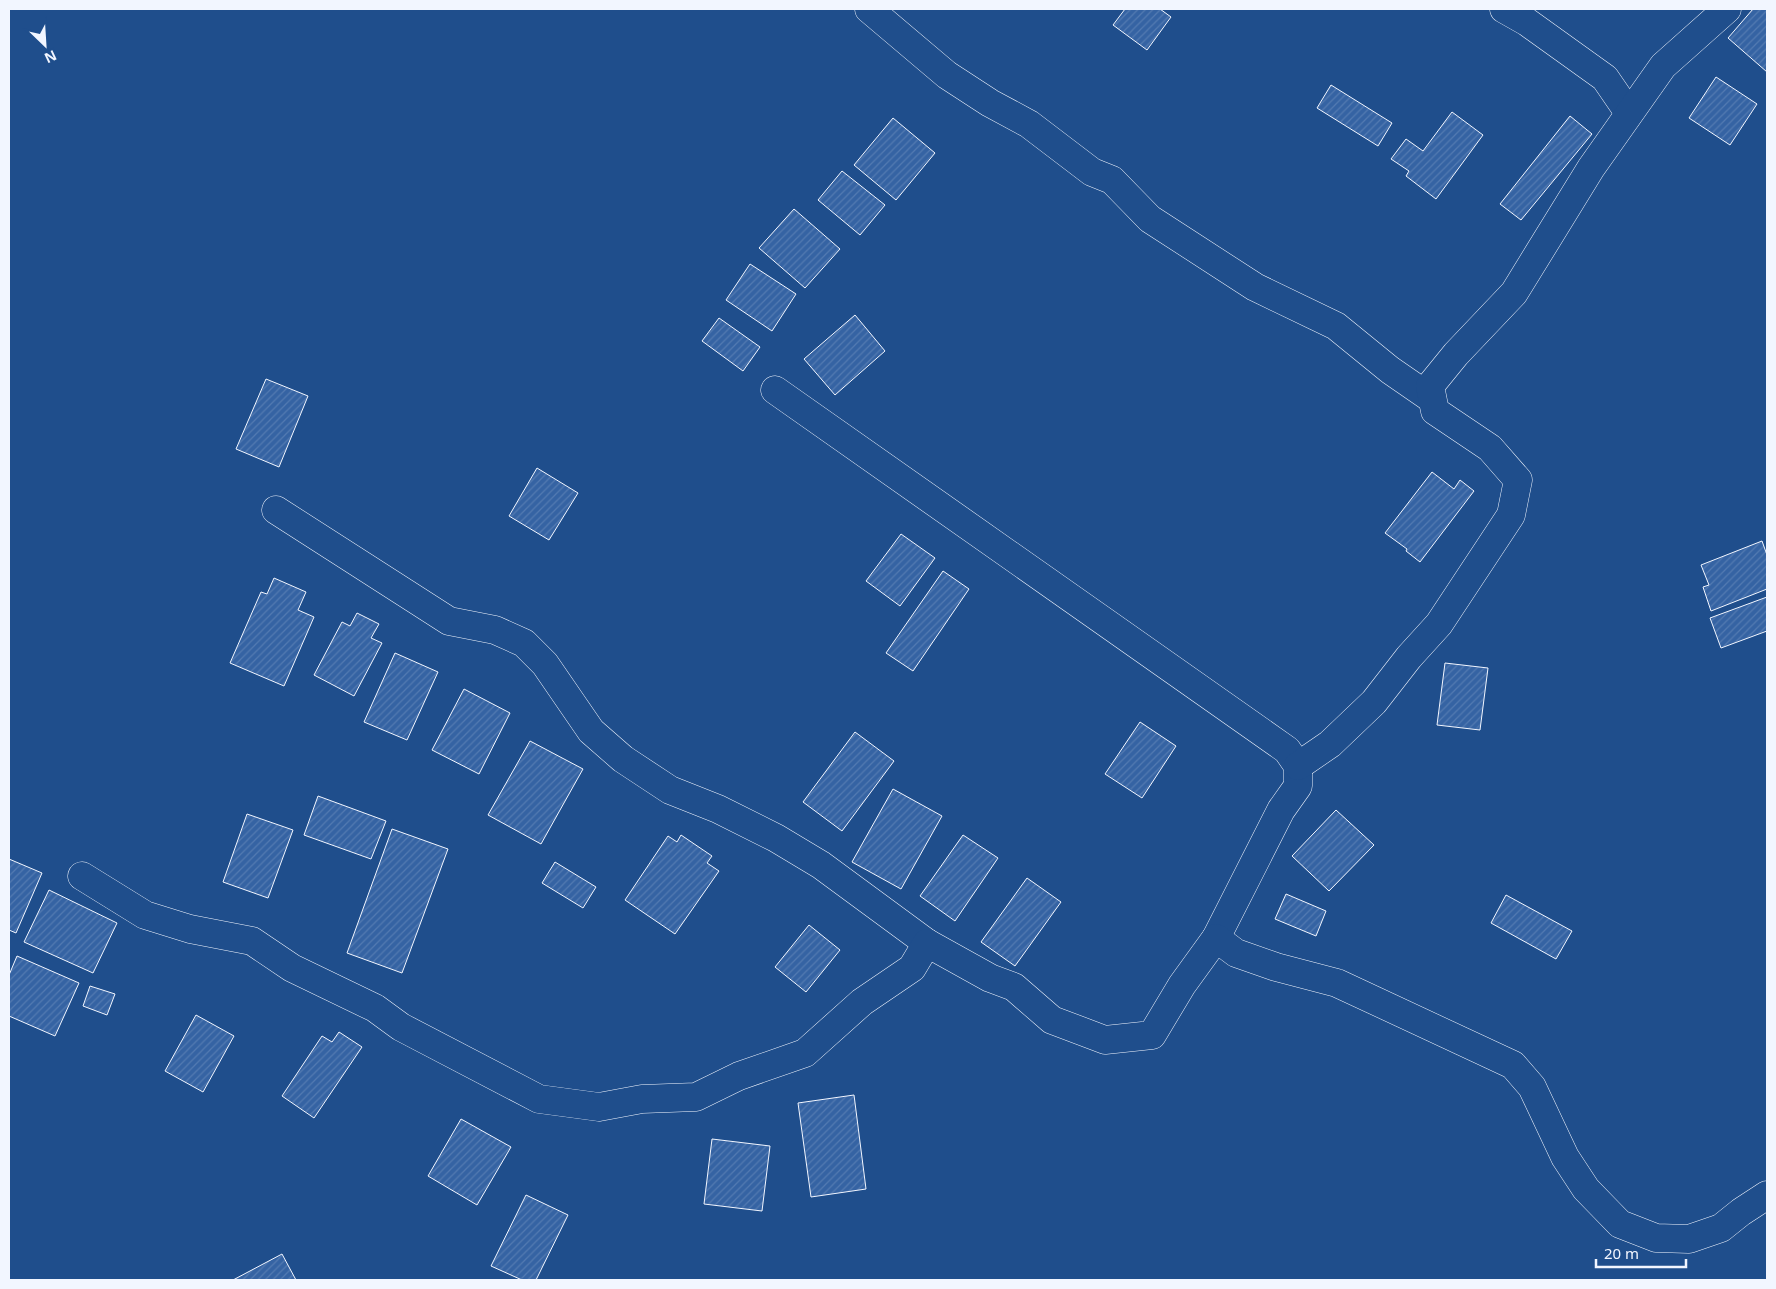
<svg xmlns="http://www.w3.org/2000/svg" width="1776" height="1289" font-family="'Noto Sans',sans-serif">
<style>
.building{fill:url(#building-hatch);stroke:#f2f6ff}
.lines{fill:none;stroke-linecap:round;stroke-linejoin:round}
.minor-casing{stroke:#f2f6ff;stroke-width:29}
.minor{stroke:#1f4e8c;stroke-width:28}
</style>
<defs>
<pattern id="building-hatch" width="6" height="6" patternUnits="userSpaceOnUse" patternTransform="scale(1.25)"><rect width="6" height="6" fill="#3563a3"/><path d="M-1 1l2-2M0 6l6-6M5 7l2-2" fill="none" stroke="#537ab1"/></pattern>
</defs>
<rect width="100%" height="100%" fill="#1f4e8c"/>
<g class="building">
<path d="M1125,9H1160L1171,17L1147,50L1113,25Z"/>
<path d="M1753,9H1767V72L1728,38Z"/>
<path d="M1716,77L1757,104L1730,145L1689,118Z"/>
<path d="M1331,85L1392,123L1378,146L1317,108Z"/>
<path d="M1452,112L1483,135L1436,199L1406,176L1409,171L1391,159L1406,139L1423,151Z"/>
<path d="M1570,116L1592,134L1521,220L1500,204Z"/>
<path d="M893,118L935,153L896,200L854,165Z"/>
<path d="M842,171L885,205L860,235L818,200Z"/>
<path d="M794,209L840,249L805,288L759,248Z"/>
<path d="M750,264L796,294L772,331L726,300Z"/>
<path d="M855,315L885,351L835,395L804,359Z"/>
<path d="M719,318L760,347L743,371L702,341Z"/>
<path d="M266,379L308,396L279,467L236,449Z"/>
<path d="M537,468L578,493L549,540L509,516Z"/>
<path d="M1432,472L1454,489L1460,480L1474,491L1420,562L1406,551L1407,549L1385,533Z"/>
<path d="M901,534L935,558L900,606L866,581Z"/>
<path d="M1762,541L1767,555V589L1711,611L1703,587L1709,585L1701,565Z"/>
<path d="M943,571L969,589L913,671L886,653Z"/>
<path d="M274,578L306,592L298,610L314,617L284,686L230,663L261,592L267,594Z"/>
<path d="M1767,597V631L1721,648L1710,618Z"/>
<path d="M357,613L379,624L371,638L382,643L354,696L314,675L342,622L350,626Z"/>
<path d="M395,653L438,672L407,740L364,722Z"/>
<path d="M1445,663L1488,668L1480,730L1437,725Z"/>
<path d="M464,689L510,713L479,774L432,750Z"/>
<path d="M1140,722L1176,746L1142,798L1105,774Z"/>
<path d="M855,732L894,761L842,831L803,802Z"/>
<path d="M530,741L583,769L541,844L488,815Z"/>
<path d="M893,789L942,816L901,889L852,862Z"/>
<path d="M318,796L386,821L371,859L304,835Z"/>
<path d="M1336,810L1374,845L1329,891L1292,856Z"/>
<path d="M247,814L293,830L268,898L223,882Z"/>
<path d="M392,829L448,849L402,973L347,953Z"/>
<path d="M681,835L712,856L707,863L719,871L675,934L625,900L668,836L677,842Z"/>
<path d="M963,835L998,858L955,921L920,896Z"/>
<path d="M9,859L42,873L16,933L9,930Z"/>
<path d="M555,862L596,887L583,908L542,883Z"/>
<path d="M1027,878L1061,902L1015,966L981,942Z"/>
<path d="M49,890L117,923L93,973L24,942Z"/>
<path d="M1286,894L1326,911L1316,936L1275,919Z"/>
<path d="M1506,895L1572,931L1556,959L1491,923Z"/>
<path d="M809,925L840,950L806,992L775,967Z"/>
<path d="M17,956L79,983L55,1036L9,1016V975Z"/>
<path d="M90,986L115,994L107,1015L83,1006Z"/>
<path d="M196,1015L234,1036L203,1092L165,1071Z"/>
<path d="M339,1032L362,1047L314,1118L282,1096L322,1036L332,1042Z"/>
<path d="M854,1095L866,1189L811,1197L798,1103Z"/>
<path d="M461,1119L511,1147L477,1205L428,1176Z"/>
<path d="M712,1139L770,1146L762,1211L704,1204Z"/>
<path d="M526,1195L568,1215L536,1280H522L491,1266Z"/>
<path d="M282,1254L296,1280H233Z"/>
</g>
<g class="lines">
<defs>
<g id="minor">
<path d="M869,9L947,75L990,103L1029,124L1092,172L1112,180L1150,219L1255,287L1336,326L1390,370L1432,399"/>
<path d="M1504,9L1527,22L1605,78L1629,113"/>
<path d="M775,390L1287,750L1298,766V786L1281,810L1216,938"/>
<path d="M276,510L449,621L495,630L524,643L545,664L591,731L623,759L670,790L718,809L776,838L821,865L927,943"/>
<path d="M1298,766L1330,744L1374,702L1409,657L1439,624L1511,515L1518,480L1490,448L1435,411L1430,386L1456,354L1514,293L1591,168L1663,66L1727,9"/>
<path d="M82,876L145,915L190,929L252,941L292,968L375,1008L401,1027L539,1099L599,1107L642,1099L696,1097L739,1076L805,1053L862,1002L912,968L927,943L990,978L1014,987L1052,1020L1105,1040L1152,1035L1182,985L1216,938L1236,953L1276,967L1337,983L1513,1065L1532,1087L1565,1157L1586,1189L1620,1224L1656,1238L1689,1239L1721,1228L1741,1212L1767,1195"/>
</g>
</defs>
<use href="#minor" class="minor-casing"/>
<use href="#minor" class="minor"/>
</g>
<rect width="1776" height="1289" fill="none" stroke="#f2f6ff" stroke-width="20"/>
<g transform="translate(45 45) rotate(155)" stroke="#1f4e8c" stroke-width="4" paint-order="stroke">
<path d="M0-4L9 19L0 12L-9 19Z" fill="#f2f6ff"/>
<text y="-8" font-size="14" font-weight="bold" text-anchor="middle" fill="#f2f6ff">N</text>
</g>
<path d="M1596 1259v8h90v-8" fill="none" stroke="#f2f6ff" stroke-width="2.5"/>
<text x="1604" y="1259" font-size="15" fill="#f2f6ff" stroke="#1f4e8c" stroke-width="4" paint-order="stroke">20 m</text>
</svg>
